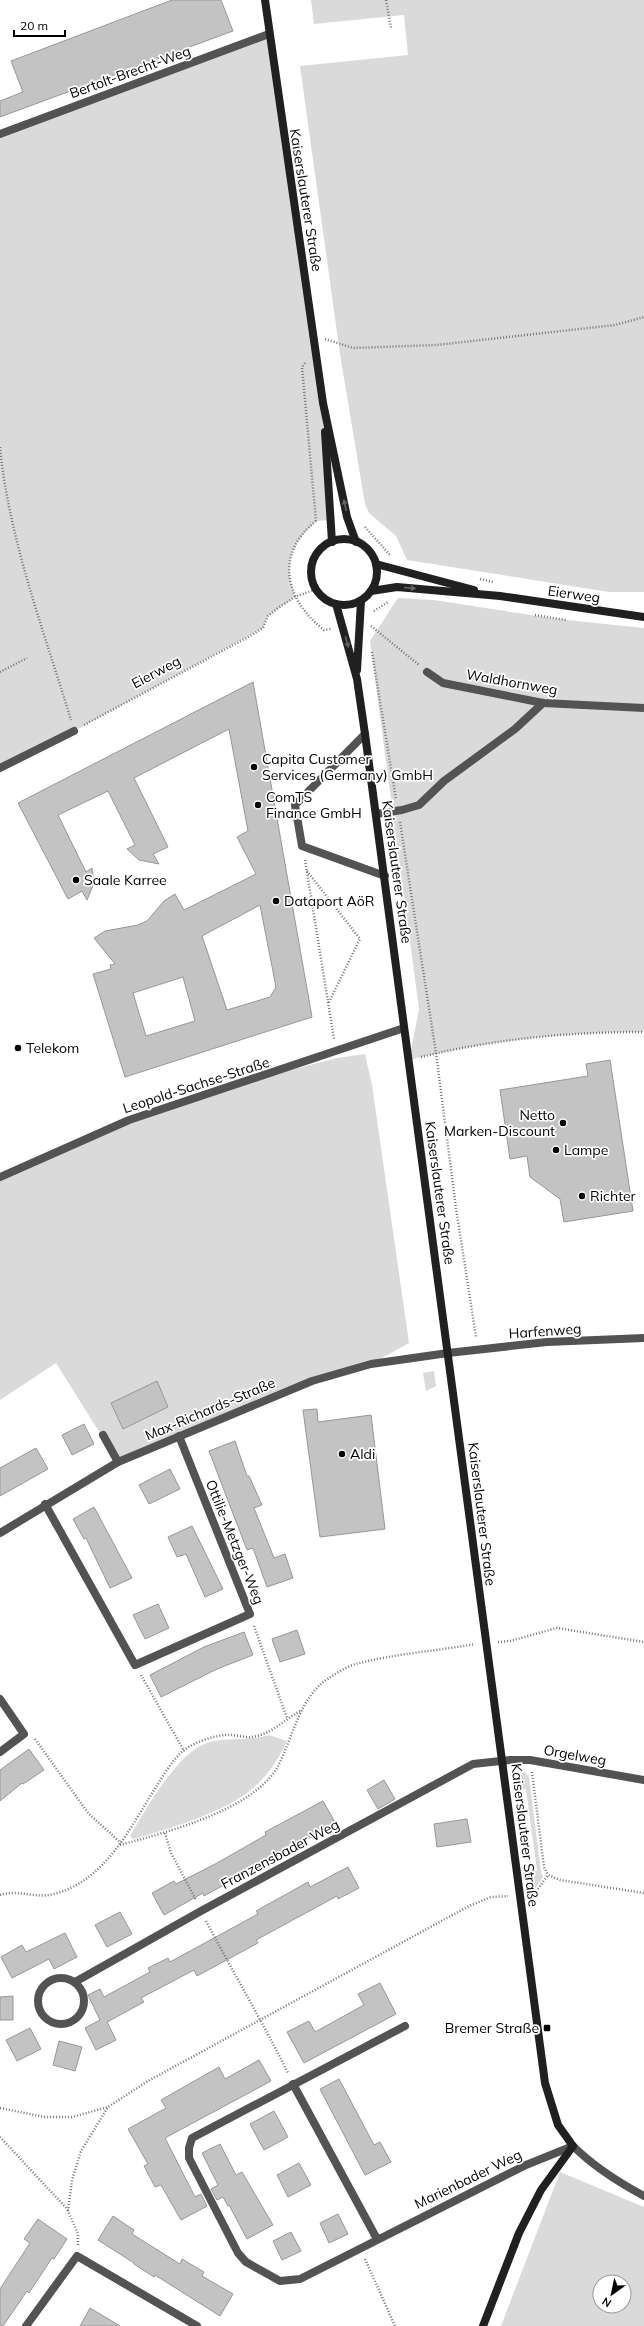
<svg xmlns="http://www.w3.org/2000/svg" width="644" height="2326" font-family="Mulish,sans-serif">
<style>
.green{fill:#dadada;fill-rule:evenodd}
.building{fill:#c3c3c3;stroke:#979797;fill-rule:evenodd}
.lines{fill:none;stroke-linecap:round;stroke-linejoin:round}
.path{stroke:#757575;stroke-width:2.5;stroke-dasharray:1 2;stroke-linecap:butt}
.lane{stroke:#535353;stroke-width:8}
.street{stroke:#535353;stroke-width:8}
.secondary{stroke:#202020;stroke-width:8}
.oneway{fill:#636363}
.poi-dot{fill:#000;stroke:#fff;stroke-width:1.5}
.labels{text-anchor:middle;stroke-width:3.5;stroke-linejoin:round;paint-order:stroke}
.street-label{font-size:14px;fill:#000;stroke:#fff}
.poi-label{font-size:14px;fill:#000;stroke:#fff;text-anchor:start}
</style>
<rect width="100%" height="100%" fill="#fff"/>
<g class="green">
<path d="M311,0H644V592H609L407,560L396,536L369,513L365,504L340,354L300,66L408,55L404,15L314,24Z"/>
<path d="M269,34L323,403L331,520L316,521C290,547 283,562 295,597L268,616L263,628L74,731L0,767V134Z"/>
<path d="M398,598L434,600L557,619L644,628V1032C564,1032 487,1041 409,1060L419,1009L370,641Z"/>
<path d="M365,1054L372,1085L409,1343L371,1364L312,1381L118,1462L56,1363L0,1400V1177L129,1120L260,1078L337,1058Z"/>
<path d="M434,1371L436,1386L426,1391L423,1373Z"/>
<path d="M269,1735L287,1741C278,1762 261,1785 241,1797C212,1816 166,1830 133,1839L130,1836C145,1810 175,1758 202,1745C222,1736 248,1742 269,1735Z"/>
<path d="M525,1772L529,1777L541,1872L543,1877L534,1890H531L529,1872L537,1871L526,1789L519,1790L518,1776L520,1773Z"/>
<path d="M560,2172L644,2207V2326H501ZM600,2282H624V2306H600Z"/>
</g>
<g class="building">
<path d="M172,0H221L233,31L0,117V101L23,92L11,61Z"/>
<path d="M253,682L312,1017L125,1077L93,974L111,969L110,965L115,964L94,938L105,931L138,925L147,921L164,901L175,894L184,910L256,874L237,837L248,831L229,729L134,778L168,847L153,854L159,864L139,860L127,849L135,845L108,791L58,815L86,872L92,868L94,883L87,900L82,891L68,899L18,803ZM260,905L276,987L270,997L227,1010L202,936ZM183,977L195,1021L146,1036L133,993Z"/>
<path d="M610,1060L633,1211L564,1222L560,1199L530,1177L527,1156L510,1159L500,1090L588,1076L586,1064Z"/>
<path d="M157,1381L168,1407L123,1429L111,1403Z"/>
<path d="M317,1409L318,1422L371,1415L385,1529L320,1537L303,1410Z"/>
<path d="M84,1424L94,1444L72,1455L62,1435Z"/>
<path d="M235,1441L247,1476H249L262,1505L254,1508L274,1558L285,1554L293,1578L267,1587L253,1548L247,1550L209,1451Z"/>
<path d="M36,1448L48,1469L0,1496V1468Z"/>
<path d="M170,1469L180,1489L149,1504L139,1485Z"/>
<path d="M94,1507L132,1578L110,1588L86,1538L84,1539L73,1519Z"/>
<path d="M192,1526L223,1589L205,1597L186,1554L177,1557L168,1537Z"/>
<path d="M158,1604L169,1628L145,1639L133,1615Z"/>
<path d="M297,1630L305,1654L280,1662L272,1639Z"/>
<path d="M244,1632L253,1655L217,1669L161,1697L150,1675L204,1647Z"/>
<path d="M29,1749L44,1770L23,1784L22,1783L0,1801V1770Z"/>
<path d="M384,1780L395,1799L378,1809L367,1790Z"/>
<path d="M323,1801L336,1824L262,1863L263,1865L241,1877L240,1876L204,1896L203,1893L164,1915L152,1893L174,1881L176,1884L217,1863L266,1835L265,1832Z"/>
<path d="M467,1819L471,1842L437,1847L434,1824Z"/>
<path d="M348,1867L359,1888L338,1899L337,1896L256,1940L258,1943L197,1976L194,1970L141,1998L144,2002L107,2022L116,2040L96,2050L85,2028L100,2020L88,1995L100,1989L104,1997L150,1972L148,1968L168,1958L170,1962L258,1914L256,1911L308,1882L310,1887Z"/>
<path d="M120,1912L132,1934L107,1947L95,1925Z"/>
<path d="M65,1933L77,1957L54,1969L49,1959L12,1978L1,1957L22,1945L26,1952Z"/>
<path d="M380,1983L396,2014L304,2063L287,2032L309,2021L315,2032L364,2005L358,1994Z"/>
<path d="M13,1996V2020H0V1997Z"/>
<path d="M30,2028L41,2049L17,2061L6,2040Z"/>
<path d="M59,2041L82,2047L75,2071L53,2065Z"/>
<path d="M259,2060L271,2081L165,2138L195,2197L201,2194L207,2206L181,2220L161,2185L155,2187L144,2166L148,2164L128,2129L166,2108L161,2100L219,2067L225,2079Z"/>
<path d="M339,2079L374,2145L380,2142L391,2162L365,2175L320,2089Z"/>
<path d="M274,2111L288,2137L264,2150L250,2124Z"/>
<path d="M220,2144L236,2175L242,2172L273,2225L247,2239L229,2205L228,2206L223,2197L217,2200L211,2189L218,2185L202,2153Z"/>
<path d="M299,2163L311,2185L288,2197L277,2175Z"/>
<path d="M338,2214L348,2234L329,2243L320,2223Z"/>
<path d="M113,2216L134,2230L132,2234L180,2264L182,2259L204,2272L202,2276L233,2294L220,2316L155,2275L154,2277L134,2264V2263L98,2240Z"/>
<path d="M38,2219L67,2239L54,2259L52,2258L29,2293L27,2291L3,2326H0V2289L30,2243L24,2239Z"/>
<path d="M291,2232L301,2251L282,2260L273,2241Z"/>
<path d="M90,2308L120,2326H80Z"/>
</g>
<g class="lines">
<g class="path">
<path d="M386,0L391,28"/>
<path d="M325,339L353,348L436,345L615,325L644,317"/>
<path d="M305,363L302,367L316,521"/>
<path d="M0,447C9,540 44,631 71,720"/>
<path d="M316,521C274,554 285,600 324,630L331,629"/>
<path d="M365,527L390,555"/>
<path d="M480,579L493,582"/>
<path d="M374,611L388,602"/>
<path d="M535,615L566,620"/>
<path d="M371,626L419,665"/>
<path d="M372,652L396,799"/>
<path d="M0,672L27,658"/>
<path d="M84,725L250,636L263,628L268,616L278,608L295,597L316,589"/>
<path d="M400,822L436,1053L456,1208L476,1337"/>
<path d="M305,860L334,1039"/>
<path d="M307,871L360,939L328,1004"/>
<path d="M421,1057C494,1039 568,1032 644,1032"/>
<path d="M254,1626L287,1718"/>
<path d="M498,1642L510,1641L557,1628L644,1642"/>
<path d="M141,1675L184,1751"/>
<path d="M35,1739L88,1813L121,1843"/>
<path d="M532,1772L544,1867L548,1875"/>
<path d="M165,1833L171,1853L196,1900"/>
<path d="M120,1845C167,1832 254,1810 278,1766C293,1737 300,1696 329,1678C337,1673 347,1666 356,1664C392,1654 437,1651 475,1644"/>
<path d="M531,1894L535,1893L548,1875L560,1880L644,1893"/>
<path d="M0,1895C17,1889 37,1899 54,1894C105,1881 130,1828 156,1787C163,1776 172,1760 183,1751C194,1742 217,1734 231,1735C238,1735 246,1738 252,1737C272,1734 285,1719 302,1710"/>
<path d="M206,1921C233,1972 262,2021 288,2073"/>
<path d="M0,2108L45,2117H72L108,2107"/>
<path d="M0,2137L68,2210"/>
<path d="M78,2245V2234L68,2211L72,2180L81,2151L108,2107L148,2081L469,1906L491,1897L508,1896"/>
<path d="M365,2259L395,2326"/>
</g>
<g class="lane">
<path d="M427,672L443,683L543,703L644,708"/>
<path d="M365,734L295,805L302,846L385,876"/>
<path d="M0,768L74,731"/>
<path d="M376,814L402,810L419,805L444,781L515,729L543,703"/>
</g>
<g class="street">
<path d="M0,134L269,34"/>
<path d="M0,1177L129,1120L404,1028"/>
<path d="M103,1435L118,1462"/>
<path d="M45,1504L135,1665L250,1614L179,1436"/>
<path d="M0,1533L118,1462L312,1381L371,1364L448,1353L547,1342L644,1338"/>
<path d="M0,1699L24,1734L0,1752"/>
<circle cx="61" cy="2001" r="23"/>
<path d="M75,1982L201,1911L473,1764L510,1760H530L644,1780"/>
<path d="M405,2026L192,2138L189,2148V2158L238,2253L246,2262L280,2281L300,2279L526,2165L573,2146C594,2167 618,2182 644,2196"/>
<path d="M293,2084L377,2239"/>
<path d="M26,2326L77,2256L197,2326"/>
</g>
<g class="secondary">
<path d="M265,0L323,403L347,517L356,542"/>
<path d="M325,432L332,542"/>
<circle cx="344" cy="572" r="33"/>
<path d="M376,564L474,590"/>
<path d="M371,591L397,587L500,596L644,617"/>
<path d="M336,604L357,679L365,734L545,2083L558,2125L573,2146L541,2190L519,2233L483,2326"/>
<path d="M357,670L361,601"/>
</g>
</g>
<defs><path id="oneway-solid" d="M-6-.8H1V-3.2L6.5 0L1 3.2V.8H-6Z"/></defs>
<g class="oneway">
<use href="#oneway-solid" transform="translate(345 505) rotate(-102)"/>
<use href="#oneway-solid" transform="translate(410 588) rotate(5)"/>
<use href="#oneway-solid" transform="translate(347 642) rotate(75)"/>
</g>
<g class="poi-dot">
<circle cx="254" cy="767" r="4"/>
<circle cx="258" cy="805" r="4"/>
<circle cx="76" cy="880" r="4"/>
<circle cx="276" cy="901" r="4"/>
<circle cx="18" cy="1048" r="4"/>
<circle cx="563" cy="1123" r="4"/>
<circle cx="556" cy="1150" r="4"/>
<circle cx="582" cy="1196" r="4"/>
<circle cx="342" cy="1454" r="4"/>
<rect x="543" y="2024" width="8" height="8" rx="2"/>
</g>
<g class="labels">
<g class="street-label">
<text transform="translate(130 72) rotate(-20)" y="5">Bertolt-Brecht-Weg</text>
<text transform="translate(306 200) rotate(81)" y="5">Kaiserslauterer Straße</text>
<text transform="translate(574 594) rotate(8)" y="5">Eierweg</text>
<text transform="translate(156 672) rotate(-28)" y="5">Eierweg</text>
<text transform="translate(512 682) rotate(10)" y="5">Waldhornweg</text>
<text transform="translate(397 872) rotate(82)" y="5">Kaiserslauterer Straße</text>
<text transform="translate(196 1085) rotate(-18)" y="5">Leopold-Sachse-Straße</text>
<text transform="translate(440 1193) rotate(82)" y="5">Kaiserslauterer Straße</text>
<text transform="translate(545 1331) rotate(-4)" y="5">Harfenweg</text>
<text transform="translate(210 1409) rotate(-23)" y="5">Max-Richards-Straße</text>
<text transform="translate(482 1514) rotate(83)" y="5">Kaiserslauterer Straße</text>
<text transform="translate(235 1542) rotate(68)" y="5">Ottilie-Metzger-Weg</text>
<text transform="translate(575 1755) rotate(10)" y="5">Orgelweg</text>
<text transform="translate(525 1835) rotate(83)" y="5">Kaiserslauterer Straße</text>
<text transform="translate(280 1854) rotate(-28)" y="5">Franzensbader Weg</text>
<text transform="translate(468 2179) rotate(-26)" y="5">Marienbader Weg</text>
</g>
<g class="poi-label">
<text x="262" y="764">Capita Customer<tspan x="262" dy="16">Services (Germany) GmbH</tspan></text>
<text x="266" y="802">ComTS<tspan x="266" dy="16">Finance GmbH</tspan></text>
<text x="84" y="885">Saale Karree</text>
<text x="284" y="906">Dataport AöR</text>
<text x="26" y="1053">Telekom</text>
<text x="555" y="1120" text-anchor="end">Netto<tspan x="555" dy="16">Marken-Discount</tspan></text>
<text x="564" y="1155">Lampe</text>
<text x="590" y="1201">Richter</text>
<text x="350" y="1459">Aldi</text>
<text x="539" y="2033" text-anchor="end">Bremer Straße</text>
</g>
</g>
<g transform="translate(612 2294) rotate(213)"><circle r="19" fill="#ffffff" stroke="#999999"/>
<path d="M0-3L7 15L0 10L-7 15Z" fill="#000000"/>
<text y="-6" font-size="11" font-weight="bold" text-anchor="middle" fill="#000000">N</text>
</g>
<path d="M14 30v6h51v-6" fill="none" stroke="#000000" stroke-width="2"/>
<text x="20" y="30" font-size="12" fill="#000000" stroke="#ffffff" stroke-width="3" paint-order="stroke">20 m</text>
</svg>
